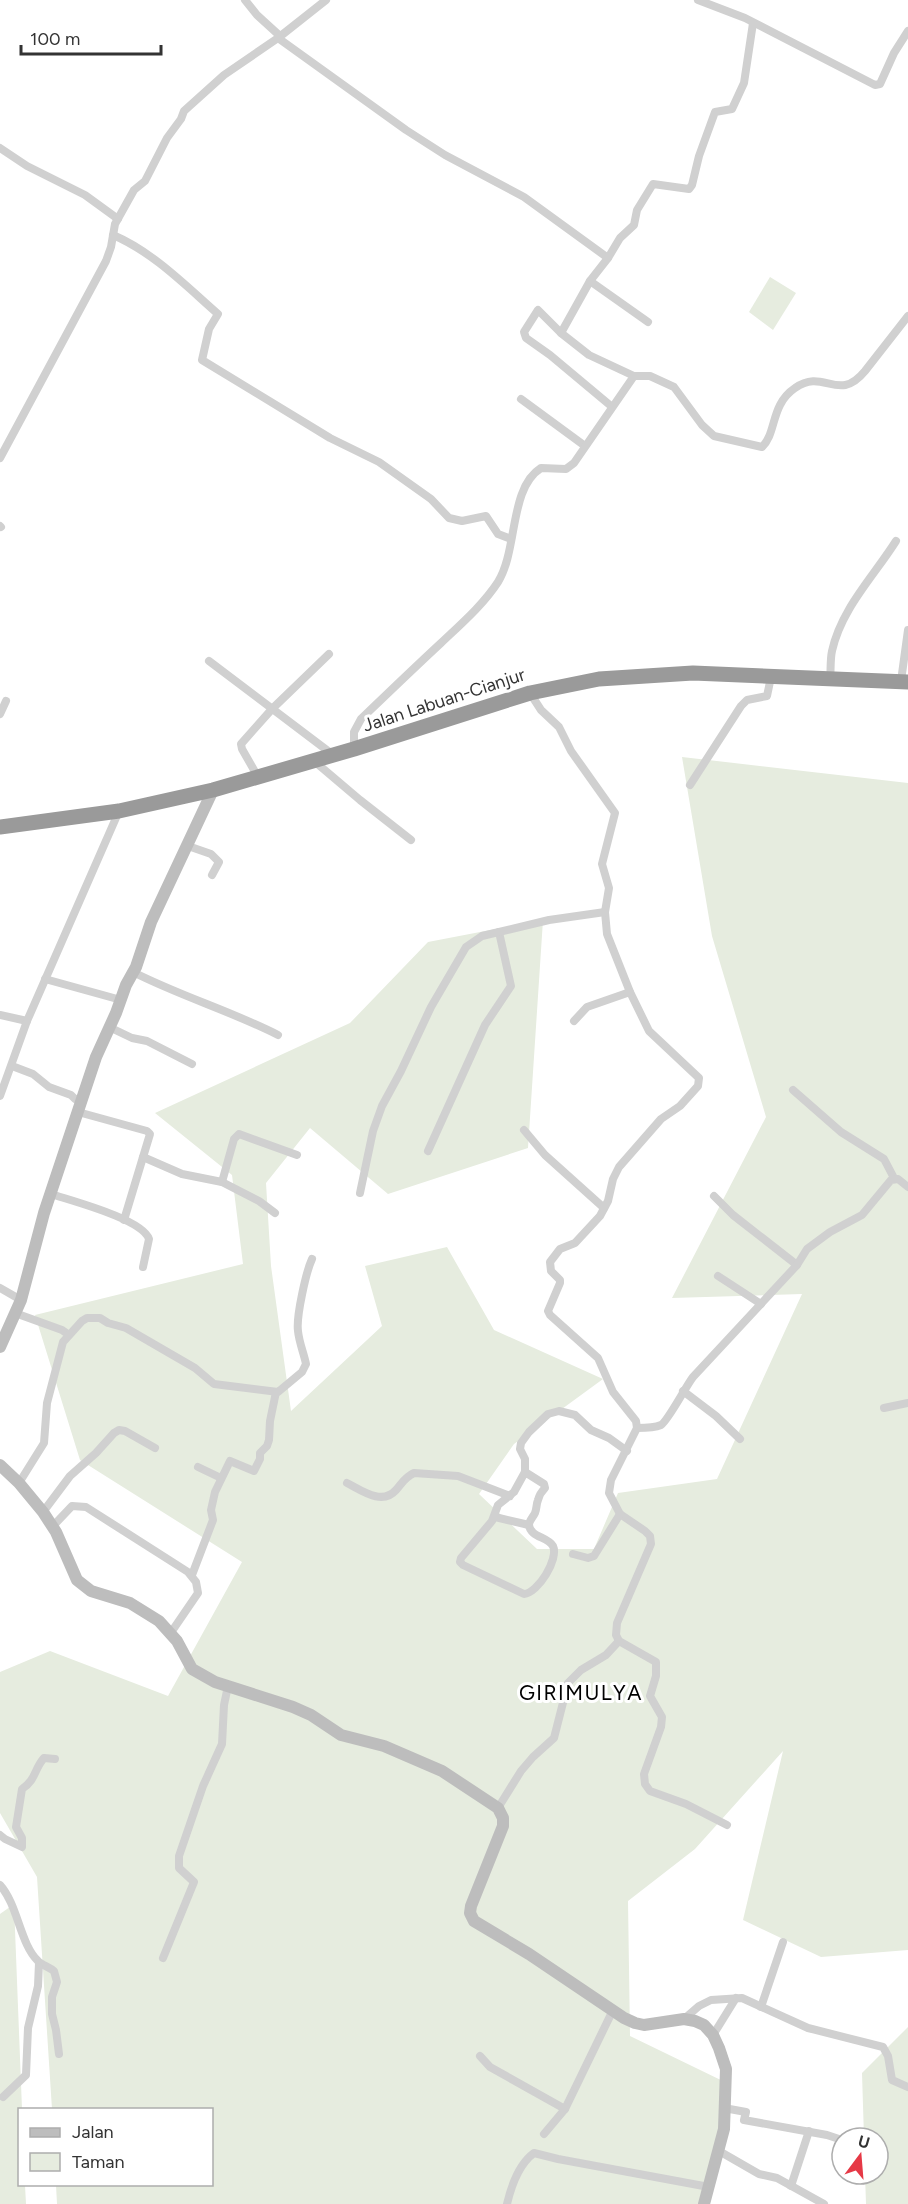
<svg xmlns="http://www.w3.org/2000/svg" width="908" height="2204" font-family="Figtree,sans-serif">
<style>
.green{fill:#e6ecdf}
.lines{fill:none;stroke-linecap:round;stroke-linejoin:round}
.street{stroke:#d0d0d0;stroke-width:8}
.secondary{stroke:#bdbdbd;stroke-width:12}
.highway{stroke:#9a9a9a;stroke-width:15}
.labels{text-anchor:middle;stroke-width:6;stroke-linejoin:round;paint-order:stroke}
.street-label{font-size:18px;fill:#333;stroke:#fff}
.quarter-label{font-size:21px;letter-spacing:1.5px;fill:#000;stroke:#fff}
</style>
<rect width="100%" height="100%" fill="#fff"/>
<g class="green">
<path d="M770,277L796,293L773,330L749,312Z"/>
<path d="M682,757L908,783V1950L821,1957L743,1920L783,1751L695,1849L628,1901L630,2036L729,2084L708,2204H57L56,2185L212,2184V2110L52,2109L37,1877L0,1813V1672L50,1651L168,1696L242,1562L80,1460L35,1315L243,1264L232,1175L155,1113L350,1023L428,942L543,920L528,1148L388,1194L310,1128L266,1183L271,1266L291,1411L382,1326L365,1266L447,1247L494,1330L603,1379L514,1444L479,1494L537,1549H594L618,1493L717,1479L802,1294L672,1298L766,1117L712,936Z"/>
<path d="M14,1904L22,2109L20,2110V2184L25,2185L26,2204H0V1914Z"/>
<path d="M908,2027V2204H866L865,2174H878V2138H864L862,2073Z"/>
</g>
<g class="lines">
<g class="street">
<path d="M245,0L257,15L280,36"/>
<path d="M698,0L745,18L875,85L880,84L894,53L908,31"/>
<path d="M278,38L406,130L445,155L524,197L608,258"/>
<path d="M0,148L27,166L85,195L118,219"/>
<path d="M113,235C153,252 186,286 218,314L209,329L202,360L330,438L379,462L431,499L449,518L462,521L486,516L498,534L511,539"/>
<path d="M590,281L648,322"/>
<path d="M561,333L538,310L524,332L526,338L550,355L611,406"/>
<path d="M634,376H650L674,387L702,425L714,436L762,447C777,433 770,405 795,388C824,367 838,404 865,371L908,316"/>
<path d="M521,399L585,446"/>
<path d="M0,458L106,261L111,247L115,224L134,190L145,181L167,138L181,119L184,111L224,75L278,38L326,0"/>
<path d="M0,526L1,527"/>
<path d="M209,661L332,754"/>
<path d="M830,680C831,671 830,660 832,651C841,609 874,576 896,541"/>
<path d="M901,681L908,630"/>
<path d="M530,693L541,710L559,727L571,751L615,813L602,864L609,888L605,912L607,934L630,992L649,1031L699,1078L698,1086L680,1106L661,1119L619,1167L613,1179L608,1201L600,1216L575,1243L560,1249L550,1262L551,1271L560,1280V1283L548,1311L550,1315L598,1358L613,1392L636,1421L637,1428L611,1480L609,1493L620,1514L645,1531L650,1536L651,1544L617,1623L616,1635L619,1641L656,1662V1676L650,1696L662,1717L661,1727L644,1774L645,1784L650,1791L686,1804L727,1825"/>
<path d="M0,714L6,701"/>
<path d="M354,749V732L361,719C387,694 414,668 441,643C461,624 483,605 498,582C518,550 509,488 541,468L566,469L574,463L634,376L589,355L561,333L590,281L608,258L620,238L634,225L637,210L653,184L689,189L692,185L699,156L715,112L732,109L744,83L753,23"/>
<path d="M314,761L360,800L411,840"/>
<path d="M258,777L242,749L241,744L272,709L329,654"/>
<path d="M690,785L741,706L747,700L767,696L771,677"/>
<path d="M188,846L211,854L219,862L212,875"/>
<path d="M133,972C180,996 231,1011 278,1035"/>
<path d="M45,979L121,1000"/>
<path d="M0,1015L27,1021"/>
<path d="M574,1021L587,1007L630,992"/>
<path d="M109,1027L132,1038L147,1041L192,1064"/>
<path d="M12,1066L33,1074L49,1087L71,1095L75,1099H83"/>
<path d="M793,1090L841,1132L884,1159L894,1178"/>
<path d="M0,1096L27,1021L119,811"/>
<path d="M78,1112L147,1131L150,1134L124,1220"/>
<path d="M524,1130L545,1155L604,1208"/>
<path d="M428,1151L485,1025L511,986L499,932"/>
<path d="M143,1157L182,1174L222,1182L259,1201L275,1213"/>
<path d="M222,1182L234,1139L239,1134L297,1155"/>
<path d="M360,1193L373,1131L382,1106L401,1071L431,1007L466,947L482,936L549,920L605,912"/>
<path d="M51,1194C72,1201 142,1219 149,1239L143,1267"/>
<path d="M714,1196L733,1215L797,1265"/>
<path d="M718,1276L761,1304"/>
<path d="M0,1288L21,1300"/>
<path d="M15,1313L62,1330L69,1335"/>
<path d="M683,1391L716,1416L740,1439"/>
<path d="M884,1408L908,1403"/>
<path d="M637,1428C645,1428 654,1428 661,1425C668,1421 686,1386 693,1377L797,1265L807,1249L830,1232L862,1215L891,1180L898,1179L908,1187"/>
<path d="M198,1467L221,1478"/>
<path d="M525,1472L544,1484L545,1488C542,1491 539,1496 538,1500C536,1505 537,1508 535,1513C533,1517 529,1521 529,1525C530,1537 548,1537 553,1546C559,1559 538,1593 524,1594L463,1565L460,1562L461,1558L492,1521L498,1505L514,1492L525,1472V1459L520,1449L521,1443L529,1432L548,1414L559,1411L575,1415L591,1430L609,1438L627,1451"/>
<path d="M19,1483L44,1443L47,1403L63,1342L82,1321L87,1318H100L108,1323L126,1328L195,1368L214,1384L278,1392L302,1372L306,1364C304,1354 299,1342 298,1331C296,1317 306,1272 312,1259"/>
<path d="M347,1483C361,1490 382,1506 396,1490C402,1483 405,1477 414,1473L458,1476L510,1496"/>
<path d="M43,1512L70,1476L96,1453L114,1433L119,1430L125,1431L155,1448"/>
<path d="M495,1517L529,1525"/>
<path d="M53,1526L72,1506L86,1507L188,1572L196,1582L198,1593L170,1634"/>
<path d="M573,1554L588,1558L594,1556L620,1514"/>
<path d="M192,1575L213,1520L211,1510L215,1492L230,1461L254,1471L260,1459V1453L267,1446L269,1440L270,1421L276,1392"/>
<path d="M498,1808L521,1771L533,1757L554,1738L568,1683L581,1670L606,1655L619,1641"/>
<path d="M0,1835L5,1839L22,1847V1838L16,1827L22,1789C36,1780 34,1769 44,1758L55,1759"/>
<path d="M0,1885C18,1905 20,1944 38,1961C42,1965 49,1967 54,1971L57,1982L52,1997V2014L56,2030L59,2054"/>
<path d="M163,1958L194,1882L179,1868V1856L203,1786L222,1744L224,1705L228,1686"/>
<path d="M761,2007L783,1942"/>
<path d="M684,2019L699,2006L711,2000L742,1998L808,2028L883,2047L888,2056L892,2080L908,2087"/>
<path d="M713,2035L736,1998"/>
<path d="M480,2056L490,2067L565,2109"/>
<path d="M3,2097L26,2075L28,2028L38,1986L39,1963"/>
<path d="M724,2108L746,2112L744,2120L827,2135L842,2140"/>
<path d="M544,2134L565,2109L613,2010"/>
<path d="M719,2151L759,2174L777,2178L824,2204"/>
<path d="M791,2186L809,2131"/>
<path d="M507,2204C511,2187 519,2164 534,2153L558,2159L709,2187"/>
</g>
<g class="secondary">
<path d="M0,1347L21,1300L44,1213L96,1057L116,1013L126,985L136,967L151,922L213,790"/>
<path d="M0,1465L19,1483L43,1512L56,1532L77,1580L91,1591L130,1603L159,1621L177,1641L192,1669L215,1682L293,1707L311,1715L341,1735L384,1746L442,1771L498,1808L503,1818V1826L471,1906L470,1913L474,1921L529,1954L624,2018L635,2023L644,2025L684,2019L695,2021L704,2025L713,2035L719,2048L726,2069L724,2129L704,2204"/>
</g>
<path class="highway" d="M0,827L119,811L213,790L354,749L530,693L599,679L693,673L908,682"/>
</g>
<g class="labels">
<g class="street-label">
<text transform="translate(444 700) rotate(-18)" y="6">Jalan Labuan-Cianjur</text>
</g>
<g class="quarter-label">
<text x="581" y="1700">GIRIMULYA</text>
</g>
</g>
<rect x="18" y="2108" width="195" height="78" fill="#ffffff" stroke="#adadad" stroke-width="1.5"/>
<rect x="30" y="2128" width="30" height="9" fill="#bdbdbd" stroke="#adadad" stroke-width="1.5"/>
<text x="72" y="2138" font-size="18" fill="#333333">Jalan</text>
<rect x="30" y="2153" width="30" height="18" fill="#e6ecdf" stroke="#adadad" stroke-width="1.5"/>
<text x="72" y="2168" font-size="18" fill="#333333">Taman</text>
<g transform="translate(860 2156) rotate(16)"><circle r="28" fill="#ffffff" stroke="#adadad" stroke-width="1.5"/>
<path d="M0-4.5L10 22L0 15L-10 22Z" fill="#e63946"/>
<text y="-9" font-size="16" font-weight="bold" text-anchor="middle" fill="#333333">U</text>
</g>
<path d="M21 45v9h140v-9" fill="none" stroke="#333333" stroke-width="3"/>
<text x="30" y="45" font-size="18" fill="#333333" stroke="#ffffff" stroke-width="4.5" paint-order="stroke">100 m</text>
</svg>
